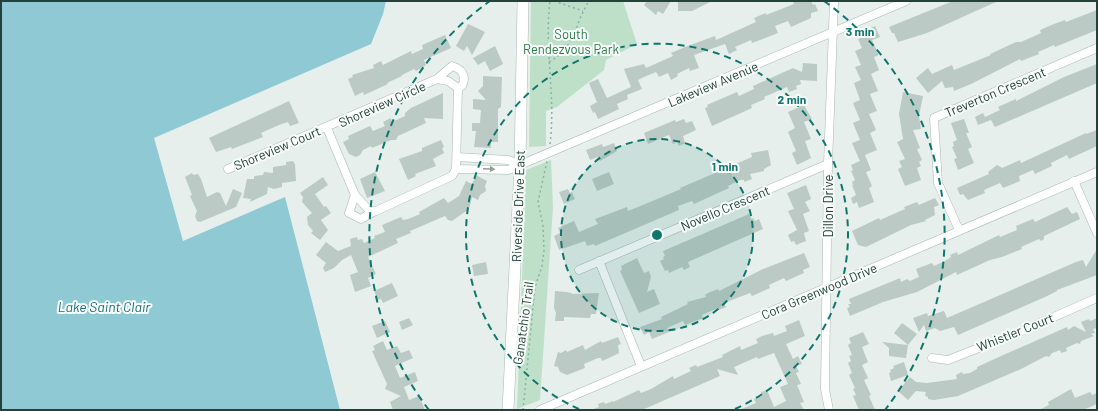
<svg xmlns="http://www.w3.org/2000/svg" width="1098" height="411" font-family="Barlow,sans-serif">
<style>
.green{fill:#bfe0c8}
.water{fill:#8ec9d4}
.building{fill:#bbcac4}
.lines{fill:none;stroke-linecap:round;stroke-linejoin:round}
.minor-casing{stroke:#a8b8b2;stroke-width:9}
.secondary-casing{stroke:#a4bbb3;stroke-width:12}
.path{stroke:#86b3a5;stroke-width:1.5;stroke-dasharray:2 3;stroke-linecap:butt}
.minor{stroke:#fff;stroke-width:8}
.secondary{stroke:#fff;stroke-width:11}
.oneway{fill:#92a09c}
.ring{fill:none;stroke:#0f766e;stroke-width:2;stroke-dasharray:7 5}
.labels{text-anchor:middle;stroke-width:4;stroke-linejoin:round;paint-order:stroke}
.park-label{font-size:13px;fill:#2d7a4b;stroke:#f7fbf9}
.street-label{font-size:13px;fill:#24423a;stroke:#f7fbf9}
.water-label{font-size:14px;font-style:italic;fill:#1c6f80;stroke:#f7fbf9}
.centre{fill:#0f766e;stroke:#f7fbf9;stroke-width:2}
.ring-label{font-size:12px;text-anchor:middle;font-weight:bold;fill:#0f766e;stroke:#f7fbf9;stroke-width:4;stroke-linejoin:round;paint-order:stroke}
</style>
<rect width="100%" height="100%" fill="#e6efeb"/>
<g class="green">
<path d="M531,1H623L637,44L606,60L604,70L557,107L546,111V146L529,147Z"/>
<path d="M551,160L553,207L540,400L517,409L526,170Z"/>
</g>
<path class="water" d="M1,1H386L383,14L371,44L154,138L183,241L285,197L340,410H1Z"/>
<g class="building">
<path d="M647,1H671L663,14L658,11L656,15L644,5Z"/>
<path d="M678,1H712L692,11H678Z"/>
<path d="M793,1H811L813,5L815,4L818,11L811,13V18L791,27L788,21L775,26L778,33L752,43L751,40L735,47L737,50L729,54L725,44L694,55L699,68L690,71L689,68L677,74L678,76L671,80L668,73L659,77L656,72L644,77L638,80L642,89L627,95L628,99L617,104L619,109L598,119L595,112L593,113L590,106L597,102L589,83L598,79L607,98L631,87L624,69L644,64L646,68L673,56L671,53L685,47L715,36L716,40L756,22L754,18L766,13V15L794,4Z"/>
<path d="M953,1H998L927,33L898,42L894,33H892L889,27Z"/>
<path d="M1097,10V30L1055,47L1054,45L1038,52L1039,54L1021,61L1020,59L971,84L954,91L953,87L945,88L942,81L928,93L916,78L928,68L932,74L952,65L954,70L991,55L990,54L1016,42H1021L1041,33L1040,30L1054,24L1065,20L1066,22Z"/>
<path d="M468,24L485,32L472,55L467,46L464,51L456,46Z"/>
<path d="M875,26L880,37L872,40L879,55L874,57L879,70L871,74L878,91L870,94L877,111L869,114L876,130L870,133L877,150L865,155L871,170L866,172L872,186L869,188L874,202L859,208L857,202L853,204L851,198L856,195L852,185H853L852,182L855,180L851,171L853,170L851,165L860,161L852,143L860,140L853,123L860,120L853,103L860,100L854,83L861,80L855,67L861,65L855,51L862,48L858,39L862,37L860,33Z"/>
<path d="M445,35L451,48L424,60L426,65L422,68L416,71L414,69L402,75V76L387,83L388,84L364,95L363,92L355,96L348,79L353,77L352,75L374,68L373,65L381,61L383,65L411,51L412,54L423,49L422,45Z"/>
<path d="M495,46L503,64L490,71L485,61L478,65L473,58Z"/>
<path d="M803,63L817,64V81L800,80L801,84L796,86L797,89L789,92L787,87L764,97L765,99L751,105L752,108L712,126L705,108L708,107L707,105L737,92L739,96L754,89L753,86L793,68L802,72Z"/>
<path d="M1097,64V83L995,127L991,120L978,125L975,117L983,113L985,117L1000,110L998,107L1016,99V101L1064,77Z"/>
<path d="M483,76L502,77L501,107L498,109V142H491V148L474,147L476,131H472V123H480L481,110L473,109V99L486,100L478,91L483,86Z"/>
<path d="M903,92L923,96L919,116L921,129L913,130L920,148L917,149L922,160L919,162L921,166L917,168L921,180L905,186L898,169L902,167L899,161L905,159L897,142L903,139L899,114Z"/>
<path d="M443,93V119L424,118L426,123L398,136L396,140H391L372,148L371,146L363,150L360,155L356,157L349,154L343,142L349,139L348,136L370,126L373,131L385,126L383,122L391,118L392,122L405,116V113L411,108Z"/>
<path d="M289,101L299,123L290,126L288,122L279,125L261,133L263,137L232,149L231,147L216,152L209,138Z"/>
<path d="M804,105L812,119L804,122L811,139L805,141L811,158L797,165L792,153L796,151L788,132L795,128L788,112Z"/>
<path d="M684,119L686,123L692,121L696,130L683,136L685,143L679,146L677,142L673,144L669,135L648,144L644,133L675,120L676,122Z"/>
<path d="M964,119L969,133H966L972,147L968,149L974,163L958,170L954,159L957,158L952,147L954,146L953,142L957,140L951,123Z"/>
<path d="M1097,130V146L1069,159L1067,155L1051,163L1052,166L1035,174L1033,170L1019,176L1020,181L1013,184L1003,188L1000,183L984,190L985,193L968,200L963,194L960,195L957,188L989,174L988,172L997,165L1002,168L1020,160L1021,163L1086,133V134Z"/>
<path d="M441,140L444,147L442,148L444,153L433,159L436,166L415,174L416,176L408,180L399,159L422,151V148Z"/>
<path d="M614,143L617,151L600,161L598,157L590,160L586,150L602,144L603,147Z"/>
<path d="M768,150L771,165L764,169V171L750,174L752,179L744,182V180H740L728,186L729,188L694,204L692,201L678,206L679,210L595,246L594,244L587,246L585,241L559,250L554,236L560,233L558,228L574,221L579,232L598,224L595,219L627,207L628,211L662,197L681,189L680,188L752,157L751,153Z"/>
<path d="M293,161L295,164L296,181L282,183V187L274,189L268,187L267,194L250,202L251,199L243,198L247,179H254V176L263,175L264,172L273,173V167L286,165V162Z"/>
<path d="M375,172L385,191L367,198L360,179Z"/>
<path d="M609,172L614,184L597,191L592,179Z"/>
<path d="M192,173L193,175L198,174L201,179L207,197L217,192L220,193L226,206L233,189L242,193L236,207L200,222L197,221L195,216L197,211L190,196L192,195L185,177Z"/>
<path d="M476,175L487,181L485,186L486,191L480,195L478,200L472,197L469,209L452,221L448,220L445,216L410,231L411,233L396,239L398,243L368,257L376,274L368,278L371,286L355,292L350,275L358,272L351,255L342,260L334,268L325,272L323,268L326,263L316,255L326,242L338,251L351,246L350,239L357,237L358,240L362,239L364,243L375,238L374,236L385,232L382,225L401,217L403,220L408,219L420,214L419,212L444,198L448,203L459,196L466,181L472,184Z"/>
<path d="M323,177L328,185L315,194L324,207L326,206L331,213L321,220L328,230L320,240L311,233L313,231L308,225L307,217L312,213L302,202L303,197L300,193Z"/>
<path d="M806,185L811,199L805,202L810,211L803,214L809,231L804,233L806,241L796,245L794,241L791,242L788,235L797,230L788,211L794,209L787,193Z"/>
<path d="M568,189L570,193L572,192L575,199L564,204L559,192Z"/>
<path d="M935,198L939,205L934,207L935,215L925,220L926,221L911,225L866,247L858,245L852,231L879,218L880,220L905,209L904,207L917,202L919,205Z"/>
<path d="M1067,207L1072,214L1077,212L1080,219L1044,236V239L1041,241L1039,239L1021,247L1022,249L1002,257L990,260L957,275L956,272L917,292L883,302L850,316L847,308L850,307L848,304H851L849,299L900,278L901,282L907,279L910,281L919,277L916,269L932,263L934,266L945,261L951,257L950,255L957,252L958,255L999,235L1000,237L1017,230L1016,226L1033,219L1035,222Z"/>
<path d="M749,214L751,219L753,218L755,221L759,219L763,229L688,262L690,267L684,270L682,267L669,273L668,270L665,271L660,261L664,259L663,257L665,256L663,251Z"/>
<path d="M1097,249V275L1057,290V291L1045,297L958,335L954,327L940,331L935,328L926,331L924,325L919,332L913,318L927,313L928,316L944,311L947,318L1076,262L1083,260L1086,267Z"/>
<path d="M804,253L810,267L803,270L804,273L786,281L784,278L769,285L770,288L752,296L750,293L724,303L726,307L719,310L718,308L702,315L703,318L685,325L683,321L667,328L669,332L652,339L649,332L644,335L640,327L662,319L661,317L688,304L687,302L706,297L705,295L708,293L718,289L719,291L761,270Z"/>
<path d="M637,258L644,273L649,271L651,277L647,292L654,289L660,304L639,313L620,271L622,270L621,266Z"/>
<path d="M486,262L488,274L474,276L472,265Z"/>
<path d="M392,283L398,296L383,303L381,299L378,300L374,291Z"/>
<path d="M555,291L566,292L572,293V294L599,293L596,314H591L590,318L564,317V321H555L556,313L554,308Z"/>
<path d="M409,318L413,325L402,330L399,322Z"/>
<path d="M1097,318V328L1093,329L1095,333L1091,334L1094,336L1081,341L1080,344L1077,343L1066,348L1067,351L1061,353L1060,350L1052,353L1049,357L1046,356L1021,369L958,396L934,400L928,399V397L925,396L926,392L916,391L908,400L898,391L910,377L916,382L927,383L957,379L956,375L962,372L963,374L970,373L977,369V367L1001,356L1067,327L1068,330L1074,326L1086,332L1081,322L1089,319L1090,321Z"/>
<path d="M799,320L805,336L786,344L793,359L798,356L802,364L796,366L799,372L796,373L801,384L797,385L804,402L800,403L804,410H739L756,403L754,399L762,396L761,392L767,390L774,407L786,401L780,387L788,384L774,353L761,358L758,359L757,357L734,367L738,375L717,369L720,376L642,410H591L599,407L598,404L604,402L605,404L613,401V402L639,390L641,393L651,389L673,376L674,379L691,371L689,368L696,365L697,367L723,357L722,355L740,346L741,350L758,343L756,339L762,336L773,333L774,336L787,331L785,326Z"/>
<path d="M385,321L390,332L377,338L372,326Z"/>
<path d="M902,323L917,334L908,345L894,333Z"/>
<path d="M863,332L869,344L862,347L868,362L862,365L868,378L864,380L871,395L869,396L875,410H859L853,396L856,395L853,389L855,388L849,375L852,373L848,363L851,361L849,356L852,355L848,345L851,343L849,338Z"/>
<path d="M618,337L621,344L618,345L619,353L609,358L602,361L601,358H598L584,364L585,368L567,375L560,372L558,367L554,366L558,352L561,353L566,350L567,352L583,345L585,350L601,341L602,343Z"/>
<path d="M383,341L387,350L397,346L401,353L409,350L413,358L395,366L400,378L415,372L418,381L404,387L409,400L419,396L425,410H393L390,402L401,396L385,389L387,384L372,351L375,350L373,346Z"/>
<path d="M882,342L908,345L906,358L889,356V348Z"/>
<path d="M904,362L908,375L891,381L889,373L891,372L890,370L894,368L893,366Z"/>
<path d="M1071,389L1075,398L1090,392L1092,395L1097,393V404L1083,410H1039L1049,405L1048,402Z"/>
</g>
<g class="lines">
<defs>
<g id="minor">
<path d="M437,79L452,66C462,69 467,76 462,86L458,88"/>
<path d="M457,157L508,160L520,164"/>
<path d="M228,169L437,79L448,81L458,88L456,169L452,176L376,211L369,210L355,195L327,128"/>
<path d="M456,169L508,170L906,1"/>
<path d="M1074,181L1097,233"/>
<path d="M355,195L349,213L361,219L375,211"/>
<path d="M959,230L938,183L934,118L1097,48"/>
<path d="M599,261L641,366"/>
<path d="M579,270L828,164"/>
<path d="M932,358L948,360L1017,333L1097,298"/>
<path d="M540,410L1097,172"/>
<path d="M829,410L825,389L828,164L834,1"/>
</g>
<path id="secondary" d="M508,410L520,164L523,1"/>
</defs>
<use href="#minor" class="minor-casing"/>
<use href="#secondary" class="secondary-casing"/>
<g class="path">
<path d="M554,1L583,11"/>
<path d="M549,62C575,48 574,25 589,1"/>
<path d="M550,144C556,97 544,48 550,1"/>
<path d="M523,410L535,287L542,266L544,250L543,226L538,202L547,161"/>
</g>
<use href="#minor" class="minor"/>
<use href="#secondary" class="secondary"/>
</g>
<defs><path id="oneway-solid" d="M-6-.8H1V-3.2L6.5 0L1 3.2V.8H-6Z"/></defs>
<use class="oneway" href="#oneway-solid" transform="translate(489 169) rotate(2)"/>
<circle cx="657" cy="235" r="96" fill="#0f766e" fill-opacity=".12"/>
<g class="ring">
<circle cx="657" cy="235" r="96"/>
<path d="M579 409A191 191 0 1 1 735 409"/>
<path d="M429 410A287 287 0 0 1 490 1M824 1A287 287 0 0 1 885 410"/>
</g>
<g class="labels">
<g class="park-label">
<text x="571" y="39">South<tspan x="571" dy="15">Rendezvous Park</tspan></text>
</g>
<g class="street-label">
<text transform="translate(713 84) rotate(-23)" y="5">Lakeview Avenue</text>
<text transform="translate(995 92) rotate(-23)" y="5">Treverton Crescent</text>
<text transform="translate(382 104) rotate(-24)" y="5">Shoreview Circle</text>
<text transform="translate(277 148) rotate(-23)" y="5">Shoreview Court</text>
<text transform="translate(518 206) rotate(-88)" y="5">Riverside Drive East</text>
<text transform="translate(828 206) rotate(-90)" y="5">Dillon Drive</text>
<text transform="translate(725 208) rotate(-23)" y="5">Novello Crescent</text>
<text transform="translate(819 291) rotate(-23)" y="5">Cora Greenwood Drive</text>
<text transform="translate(523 323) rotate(-82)" y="5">Ganatchio Trail</text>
<text transform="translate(1015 332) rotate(-22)" y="5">Whistler Court</text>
</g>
<g class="water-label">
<text x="104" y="312">Lake Saint Clair</text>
</g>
</g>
<circle cx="657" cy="235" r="6" class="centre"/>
<g class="ring-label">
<text x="860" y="36">3 min</text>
<text x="792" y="104">2 min</text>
<text x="725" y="171">1 min</text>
</g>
<rect width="1098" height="411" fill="none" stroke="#24423a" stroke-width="4"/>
</svg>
